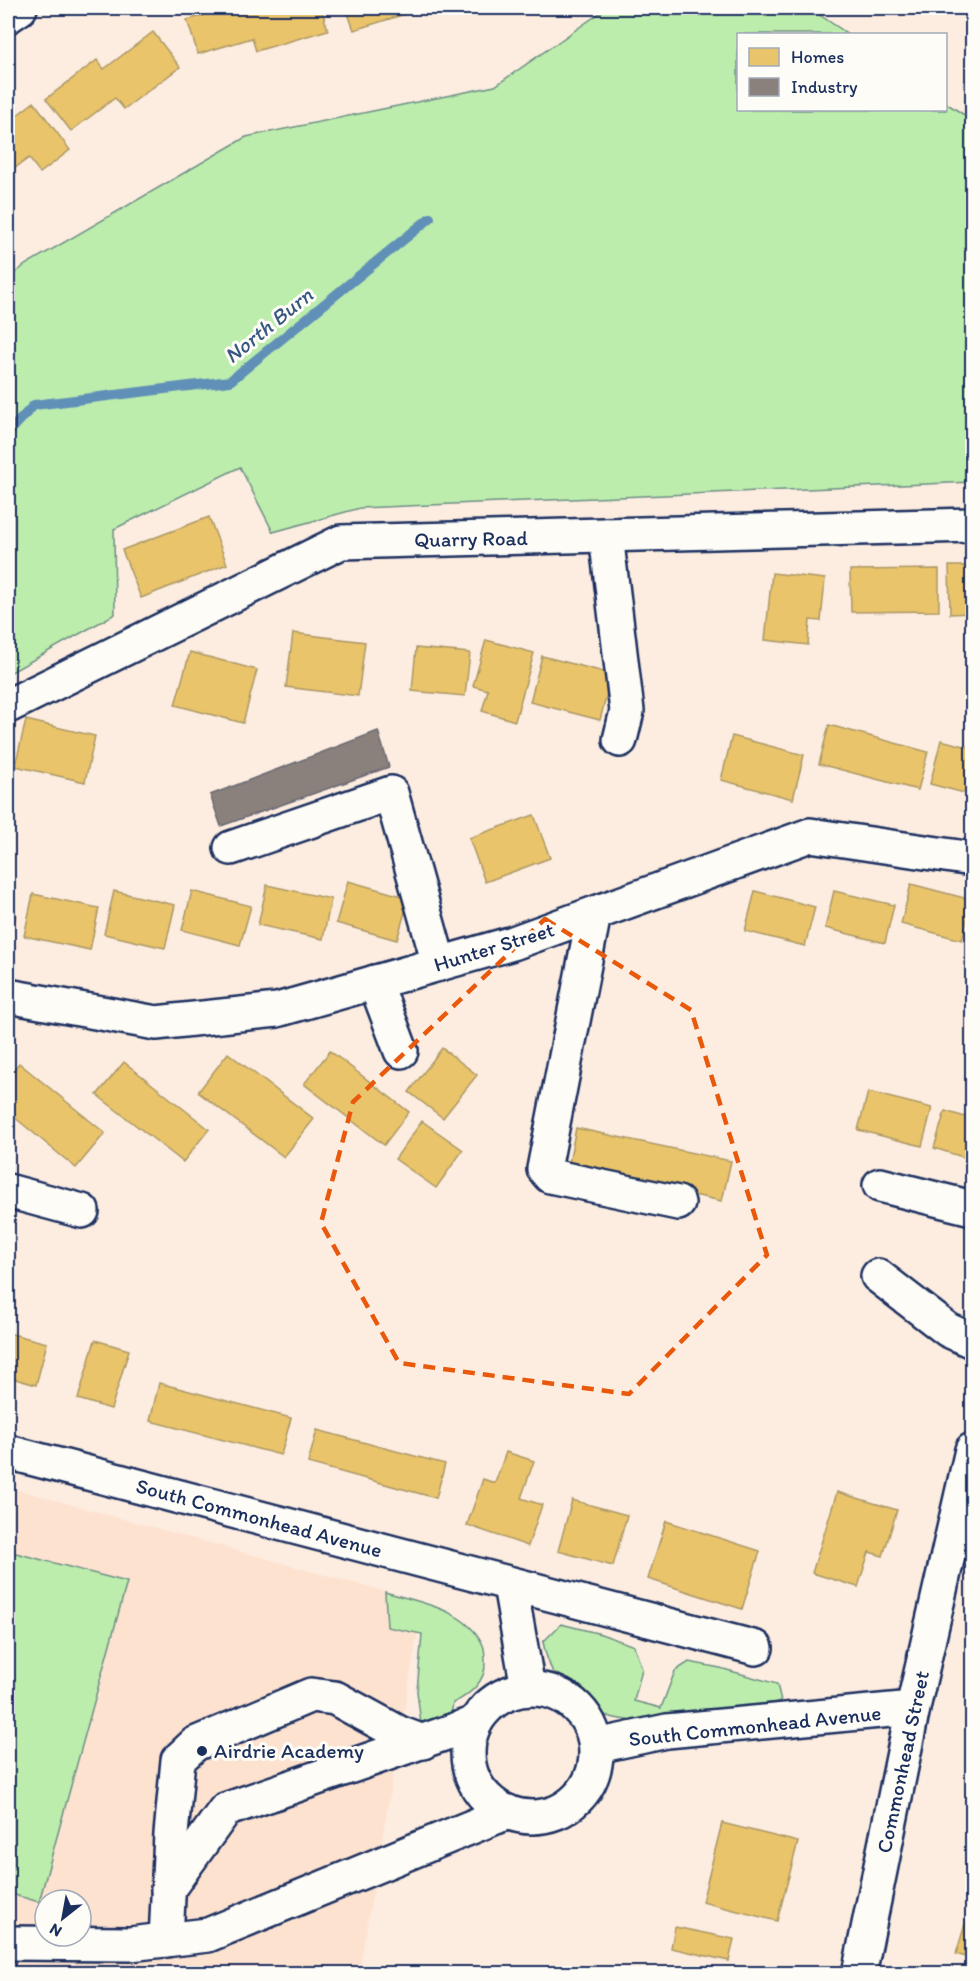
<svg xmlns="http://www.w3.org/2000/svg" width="980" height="1981" font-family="Itim,sans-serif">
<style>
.built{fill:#fde2d0;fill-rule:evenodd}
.green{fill:#bdedac;stroke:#6c8e85;stroke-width:1.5}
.homes{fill:#e9c46a;stroke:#ab9766;stroke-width:1.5}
.industry{fill:#8a817c;stroke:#696873;stroke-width:1.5}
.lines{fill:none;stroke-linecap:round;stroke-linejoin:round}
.stream{stroke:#6190b7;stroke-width:10}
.minor-casing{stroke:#1b2f5e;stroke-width:38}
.major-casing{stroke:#1b2f5e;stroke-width:38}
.minor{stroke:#fdfcf7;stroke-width:33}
.major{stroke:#fdfcf7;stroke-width:33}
.marked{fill:none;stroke:#e8590c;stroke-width:4.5;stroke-dasharray:12 8;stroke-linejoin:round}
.poi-dot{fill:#1b2f5e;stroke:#fdfcf7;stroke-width:2}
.labels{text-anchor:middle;stroke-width:6;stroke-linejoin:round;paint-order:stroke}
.street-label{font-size:21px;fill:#1b2f5e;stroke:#fdfcf7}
.poi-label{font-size:21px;fill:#1b2f5e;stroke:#fdfcf7;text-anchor:start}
.water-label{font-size:22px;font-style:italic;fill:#385783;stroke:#fdfcf7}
</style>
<rect width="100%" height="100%" fill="#fdede0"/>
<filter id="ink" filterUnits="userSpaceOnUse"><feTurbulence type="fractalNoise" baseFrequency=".0167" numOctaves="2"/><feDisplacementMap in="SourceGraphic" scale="12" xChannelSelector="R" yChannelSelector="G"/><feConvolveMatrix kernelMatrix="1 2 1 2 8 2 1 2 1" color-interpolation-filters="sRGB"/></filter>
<g filter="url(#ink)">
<path class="built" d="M8,1487L423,1602L359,1973H8ZM45,1900H81V1936H45Z"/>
<g class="green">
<path d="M607,8H809L848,34H738V110H946V103L972,120V482L360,508L273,532L240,467L114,529L115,614L8,674V279L25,265L246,137L495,86Z"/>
<path d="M8,1551L127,1582L39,1902L8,1893Z"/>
<path d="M385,1592C418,1602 467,1609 483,1645C485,1650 485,1658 485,1663C486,1682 468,1696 453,1703L449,1727L422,1732L417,1691L422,1634L387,1627Z"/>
<path d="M561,1624L601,1634L634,1646L642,1669L634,1701L661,1708L675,1671L689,1662L720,1668L777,1684L781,1701C699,1716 566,1759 543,1642Z"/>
</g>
<g class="homes">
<path d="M230,8H251L252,10L261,8H321L328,30L256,51L252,38L198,54L187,20Z"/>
<path d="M346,8H417L418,10L354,30Z"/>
<path d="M153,32L180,67L124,109L115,98L71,131L46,99L97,60L104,69Z"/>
<path d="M34,102L70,150L40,173L29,158L8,173V122Z"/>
<path d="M209,517L227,564L141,598L122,550Z"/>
<path d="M949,566H972V613L950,614Z"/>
<path d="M939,569V611L851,612L850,570Z"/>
<path d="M772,573L825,579L821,621L810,620L808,645L765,640Z"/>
<path d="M293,633L365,642L358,696L286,687Z"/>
<path d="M486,640L534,653L515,721L482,711L488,690L473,686Z"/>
<path d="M416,648L470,653L465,696L412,691Z"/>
<path d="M190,652L257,670L243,723L175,705Z"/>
<path d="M542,656L612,674L600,720L530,702Z"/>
<path d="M26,720L95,736L85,782L15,766Z"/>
<path d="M829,725L928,752L918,790L819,764Z"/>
<path d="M732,736L804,755L793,799L721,780Z"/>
<path d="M941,740L972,748V795L930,784Z"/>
<path d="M534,815L550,858L485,882L469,838Z"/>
<path d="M348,881L409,898L397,940L336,923Z"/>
<path d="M911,884L972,900L962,940L901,924Z"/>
<path d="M267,885L331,899L323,939L258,925Z"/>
<path d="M114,891L175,905L165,948L104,934Z"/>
<path d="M192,891L251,906L240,945L182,930Z"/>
<path d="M755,891L815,907L805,946L745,931Z"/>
<path d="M834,891L894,905L885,943L825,928Z"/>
<path d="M33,894L99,908L90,950L24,936Z"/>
<path d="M8,912L16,914L8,950Z"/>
<path d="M442,1048L477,1075L443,1118L409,1092Z"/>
<path d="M330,1051L409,1112L384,1145L304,1084Z"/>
<path d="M228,1053L314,1119L284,1157L198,1092Z"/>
<path d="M124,1062L209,1129L183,1162L97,1095Z"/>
<path d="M19,1063L105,1133L76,1168L8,1112V1077Z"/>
<path d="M868,1092L932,1108L922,1146L858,1130Z"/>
<path d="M945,1111L972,1119V1160L934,1148Z"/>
<path d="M422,1121L463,1150L436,1188L395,1159Z"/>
<path d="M576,1128L731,1161L722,1201L568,1168Z"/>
<path d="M8,1333L47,1343L36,1385L8,1377Z"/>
<path d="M95,1340L129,1350L111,1409L78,1399Z"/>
<path d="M159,1383L291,1418L281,1455L150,1421Z"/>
<path d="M317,1430L445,1464L436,1498L308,1463Z"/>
<path d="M506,1452L534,1461L521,1498L542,1505L528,1546L467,1525L483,1479L495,1483Z"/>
<path d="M837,1492L897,1510L883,1556L869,1552L858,1587L812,1573Z"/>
<path d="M572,1500L627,1515L613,1566L558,1551Z"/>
<path d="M666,1521L760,1551L742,1609L648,1579Z"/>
<path d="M722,1823L798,1842L777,1921L702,1902Z"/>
<path d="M972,1901V1959L956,1954Z"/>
<path d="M675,1927L734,1939L729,1961L671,1948Z"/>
</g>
<path class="industry" d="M378,731L389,767L221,826L210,795Z"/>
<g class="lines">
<path class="stream" d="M8,433L34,405L230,381L430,218"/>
<defs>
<g id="minor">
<path d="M8,16L20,8"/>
<path d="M606,535L627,711L620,740"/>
<path d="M8,706L341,542L972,525"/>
<path d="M231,848L391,793L439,964"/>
<path d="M594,914L544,1169L550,1176L678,1203"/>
<path d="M375,982L401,1051"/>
<path d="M8,996L156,1023L277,1010L513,943L810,835L972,859"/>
<path d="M880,1185L972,1208"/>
<path d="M8,1191L82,1211"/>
<path d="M878,1276L948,1330L972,1341"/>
<path d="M8,1452L756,1648"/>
<path d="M510,1585L528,1688"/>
<circle cx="532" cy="1753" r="64"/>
<path d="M597,1746L667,1731L913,1708"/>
<path d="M168,1889L225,1810L475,1723"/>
<path d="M166,1940L171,1834L178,1760L195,1744L311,1695L335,1698L399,1733L423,1742"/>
<path d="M8,1943L130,1944L208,1935L508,1812"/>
</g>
<path id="major" d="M859,1974L913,1708L972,1450"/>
</defs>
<use href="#minor" class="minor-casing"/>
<use href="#major" class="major-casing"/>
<use href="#minor" class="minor"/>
<use href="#major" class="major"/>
</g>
</g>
<path class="marked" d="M545,919L691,1010L767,1255L629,1394L399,1363L321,1223L353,1102Z"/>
<circle class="poi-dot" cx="202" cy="1751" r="6"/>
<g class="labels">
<g class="street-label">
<text transform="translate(471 539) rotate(-1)" y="7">Quarry Road</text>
<text transform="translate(494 947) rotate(-17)" y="7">Hunter Street</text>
<text transform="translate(259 1518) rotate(15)" y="7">South Commonhead Avenue</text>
<text transform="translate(755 1726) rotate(-6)" y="7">South Commonhead Avenue</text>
<text transform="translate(903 1762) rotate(-78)" y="7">Commonhead Street</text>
</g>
<g class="poi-label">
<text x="214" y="1758">Airdrie Academy</text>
</g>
<g class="water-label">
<text transform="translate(268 325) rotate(-39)" y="8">North Burn</text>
</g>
</g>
<rect width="980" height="1981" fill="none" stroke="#fdfcf7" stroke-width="30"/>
<rect x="15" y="15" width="950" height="1951" fill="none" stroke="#1b2f5e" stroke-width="2" filter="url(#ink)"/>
<rect x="737" y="33" width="210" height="78" fill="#fdfcf7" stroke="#a3aaba" stroke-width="1.5"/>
<rect x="749" y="48" width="30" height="18" fill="#e9c46a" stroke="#a3aaba" stroke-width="1.5"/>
<text x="791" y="63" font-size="18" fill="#1b2f5e">Homes</text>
<rect x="749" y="78" width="30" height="18" fill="#8a817c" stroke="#a3aaba" stroke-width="1.5"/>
<text x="791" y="93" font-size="18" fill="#1b2f5e">Industry</text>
<g transform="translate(63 1918) rotate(211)"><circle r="28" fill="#fdfcf7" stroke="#a3aaba" stroke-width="1.5"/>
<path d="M0-4.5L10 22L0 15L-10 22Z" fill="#1b2f5e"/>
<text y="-9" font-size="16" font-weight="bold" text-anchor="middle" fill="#1b2f5e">N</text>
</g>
</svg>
